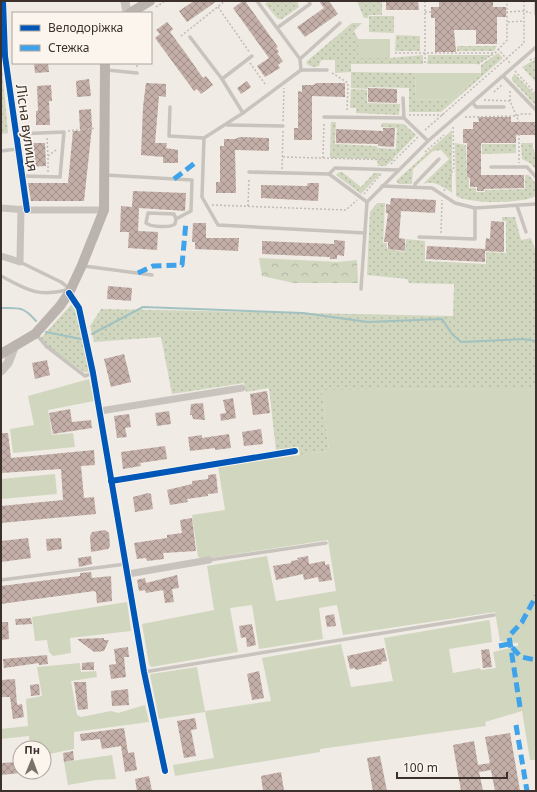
<svg xmlns="http://www.w3.org/2000/svg" width="537" height="792" font-family="'Noto Sans',sans-serif">
<style>
.grass{fill:url(#grass-dots)}
.forest{fill:url(#forest-crowns)}
.garden{fill:#d1d6bf}
.lines{fill:none;stroke-linecap:round;stroke-linejoin:round}
.stream{stroke:#a1c2c1;stroke-width:2}
.building{fill:url(#building-cross-hatch)}
.path{stroke:#c2bbb6;stroke-width:1.5;stroke-dasharray:2 2;stroke-linecap:butt}
.service{stroke:#c9c3be;stroke-width:3.5}
.minor{stroke:#c9c3be;stroke-width:7}
.tertiary{stroke:#c9c3be;stroke-width:9}
.secondary{stroke:#bab3ae;stroke-width:10}
.quiet{stroke:#3fa3eb;stroke-width:5;stroke-dasharray:10 5;stroke-linecap:butt}
.cycleway-casing{stroke:#fbf5ee;stroke-width:8}
.cycleway{stroke:#0057b8;stroke-width:6}
.labels{text-anchor:middle;stroke-width:3.5;stroke-linejoin:round;paint-order:stroke}
.street-label{font-size:14px;fill:#3b302b;stroke:#fbf5ee}
</style>
<defs>
<pattern id="grass-dots" width="8" height="8" patternUnits="userSpaceOnUse"><rect width="8" height="8" fill="#d1d6bf"/><path d="M2 2h.1M6 6h.1" fill="none" stroke="#b4b8a4" stroke-width="1.8" stroke-linecap="round"/></pattern>
<pattern id="forest-crowns" width="20" height="18" patternUnits="userSpaceOnUse"><rect width="20" height="18" fill="#d1d6bf"/><path d="M2 6a3 3 0 1 1 6 0M12 15a3 3 0 1 1 6 0" fill="none" stroke="#b4b8a4"/></pattern>
<pattern id="building-cross-hatch" width="8" height="8" patternUnits="userSpaceOnUse"><rect width="8" height="8" fill="#c3afa7"/><path d="M0 0l8 8M0 8l8-8" fill="none" stroke="#a08f88"/></pattern>
</defs>
<rect width="100%" height="100%" fill="#f0ebe5"/>
<g class="grass">
<path d="M269,1H297L299,7L282,19H278L265,4Z"/>
<path d="M357,1H382V15H369L368,18H364Z"/>
<path d="M369,16H394V33L369,32Z"/>
<path d="M352,23H362L354,31L358,39V58H390L423,55V64H351V72L416,73L415,99L451,100L481,73V65L498,53L503,58L441,112H409V88L368,87L367,89L351,88V72L335,73V60H321L319,66L314,67L308,65L306,62Z"/>
<path d="M396,35L420,36V51H395Z"/>
<path d="M457,46H497L494,51H457Z"/>
<path d="M1,55L8,133L1,134Z"/>
<path d="M428,55H492L478,64H427Z"/>
<path d="M536,59V82L522,67Z"/>
<path d="M515,74L536,96V106L512,80V77Z"/>
<path d="M351,89L367,90V103L400,104L399,115L356,113V108H350Z"/>
<path d="M331,122H336L335,144L377,146V148L396,149L397,128L381,127L382,123L404,124L416,135L386,166H378L377,159L330,158Z"/>
<path d="M452,130V193C443,187 435,180 423,184L449,159L441,150L433,151L413,169L412,184H399L396,181Z"/>
<path d="M455,143L466,145L467,178H469V188H476V192H485V190L525,189V175H529L536,184V196C522,204 470,204 456,196Z"/>
<path d="M521,143H533V148L536,155V170L530,163L522,159Z"/>
<path d="M482,144H516V153L482,154Z"/>
<path d="M339,172H342L361,187L374,173H381L361,194L336,175Z"/>
<path d="M377,203H385L383,243H387V249L405,252L406,239L425,241V261L486,264V252L506,253V221H502V217H515L521,240L531,238L536,252V389L322,390L329,451L300,455L298,447L276,450L269,388L246,392L244,383L172,394L161,337L94,342L90,326L101,309L453,316L454,284L409,283L407,279L367,275L370,212Z"/>
<path d="M71,305L75,310L90,372H84L47,346L41,338Z"/>
</g>
<path class="forest" d="M259,258L338,262L357,260L358,283H294L262,276Z"/>
<g class="garden">
<rect x="358" y="39" width="32" height="19"/>
<path d="M416,73H481L451,100L415,99Z"/>
<path d="M89,379L94,401L48,410L52,435L73,433L75,447L13,453L10,429L34,425L28,396Z"/>
<path d="M536,389V760H530L522,711L485,722L486,726L320,749V752L175,776L173,765L214,758L205,712L159,719L150,675L151,674L197,667L205,711L271,701L262,658L341,644L351,687L393,681L384,638L489,620L490,622L492,642L449,649L453,673L480,668L481,670L496,668L493,652L518,646V643L500,641L495,612L343,635L337,605L319,608L323,639L259,649L252,605L230,608L238,652L151,667L149,664L142,624L214,610L207,566L267,556L276,601L336,591L328,540L203,559L198,557L192,515L225,510L218,466L329,451L322,390Z"/>
<path d="M55,474L57,494L1,499V479Z"/>
<path d="M127,602L131,631L70,638L71,653L53,656L49,652L47,640L35,641L32,617Z"/>
<path d="M80,663L81,672L96,671L97,677L71,681L77,715L81,717L111,711L118,713L145,705L149,722L74,732V749L44,755V748H30L29,736L1,739V729L28,726L26,699L42,696L37,667Z"/>
<path d="M112,755L116,779L96,780L68,785L64,762Z"/>
</g>
<g class="lines">
<g class="stream">
<path d="M1,308C19,308 23,306 36,321"/>
<path d="M46,332L81,339"/>
<path d="M92,334L143,307L303,313L368,322L442,319L452,334L461,342L523,339L536,341"/>
</g>
</g>
<g class="building">
<path d="M194,1H217L187,22L179,11Z"/>
<path d="M243,1H245L278,47L276,48L279,52L277,53L283,61L278,65L280,68L265,77L257,66L269,58L233,8Z"/>
<path d="M319,1H329L338,14L305,37L297,27L324,8Z"/>
<path d="M386,1H418L419,10H386Z"/>
<path d="M439,1H493V7H506V17H497V44H476V30H454L456,52H435V18H431V7H439Z"/>
<path d="M167,22L173,29L170,32L187,55L203,78L206,76L213,85L201,94L197,89L194,91L155,38L160,34L156,30Z"/>
<path d="M34,63H48L49,72L35,73Z"/>
<path d="M89,79L91,96L77,97L76,81Z"/>
<path d="M247,81L251,87L241,94L237,88Z"/>
<path d="M146,83L166,84V97L159,96L155,143H167L166,148L178,150V163H163V157L141,155L143,107Z"/>
<path d="M317,83H345V97L312,96V140H294V128H298V91L302,92V85H313Z"/>
<path d="M51,85L52,101H49L50,125H36V111H38L37,86Z"/>
<path d="M368,88L397,89V103L368,102Z"/>
<path d="M91,109L92,127L84,201H31L28,183H68L73,131H80L79,110Z"/>
<path d="M478,117H511V122H536V135H516V143H481V175H524V188L484,189V191H477V187H470V178L467,177V143H463V129H473V122H479Z"/>
<path d="M383,128H395L394,147L378,146V144L336,143V129L383,131Z"/>
<path d="M240,137L269,138V151L235,150L236,193H216V182H220V146H224V139H235Z"/>
<path d="M27,143H45L46,166L27,167Z"/>
<path d="M308,183H319L318,201L261,198V185L307,186Z"/>
<path d="M133,191L186,193L185,211L139,208L138,231L158,232L157,250L128,248L129,232H120L121,206L132,207Z"/>
<path d="M391,198L436,200L435,213L401,211L399,238L405,239V251L388,249V242H384L388,213H386V204L390,205Z"/>
<path d="M491,221L504,222V252L485,251L486,238L490,239Z"/>
<path d="M193,223H206V238H239L238,251L195,249V242H192Z"/>
<path d="M334,240L345,241L344,256L337,255V259H330V257L262,254V241L334,244Z"/>
<path d="M427,246L485,249V262L426,259Z"/>
<path d="M108,286L132,288L131,301L107,299Z"/>
<path d="M124,354L131,382L111,387L104,359Z"/>
<path d="M47,360L50,375L35,379L32,363Z"/>
<path d="M267,391L270,413L253,415L250,394Z"/>
<path d="M233,398L236,418L221,421L220,414L226,413L223,400Z"/>
<path d="M203,403L205,420L193,419L192,415H190L191,404Z"/>
<path d="M70,409L72,422L91,420L92,428L53,434L49,413Z"/>
<path d="M169,411L171,424L157,426L155,413Z"/>
<path d="M129,414L131,427L125,428L127,437L117,438L114,416Z"/>
<path d="M261,429L263,444L244,446L242,432Z"/>
<path d="M1,433H8L11,458L94,450L95,465L81,466L84,498L94,497L96,514L1,523V506L63,500L61,469L1,473Z"/>
<path d="M229,434L231,448L215,450V448L190,451L188,437L202,435V438Z"/>
<path d="M165,446L167,459L140,463L141,466L123,469L121,452Z"/>
<path d="M216,474L218,493L208,494V496L187,499L188,502L170,505L167,490L192,484V481L208,479V475Z"/>
<path d="M148,493L151,494L153,509L135,512L133,497Z"/>
<path d="M192,518L196,551L163,553L164,559L147,561L146,558L137,559L134,543L167,538V535L182,533L180,520Z"/>
<path d="M105,530L109,533L110,546L108,549L91,552L90,536L92,532Z"/>
<path d="M28,538L31,558L1,562V541Z"/>
<path d="M61,538L62,549L47,551L46,539Z"/>
<path d="M91,556L92,564L79,567L78,558Z"/>
<path d="M308,556L309,564L325,561V565L329,564L332,580L319,582L318,577L304,580L303,574L276,580L273,566L291,563V561L298,560L297,558Z"/>
<path d="M91,572L92,578L111,576L112,601L97,603L96,592L94,591L1,604V586L80,576V573Z"/>
<path d="M177,575L179,588L172,589L174,602L165,603L163,590L146,593L145,590L139,591L137,580L145,578L146,583Z"/>
<path d="M334,614L336,626L327,627L325,616Z"/>
<path d="M31,618L32,624L16,625L15,619Z"/>
<path d="M1,622H8L9,639L1,640Z"/>
<path d="M252,624L256,645L247,647L246,637L241,638L239,626Z"/>
<path d="M104,638V640H109L104,651L94,652L77,639Z"/>
<path d="M128,647L129,657H124L126,677L111,679L109,665L116,664L114,649Z"/>
<path d="M384,648L387,661L381,662L382,664L356,670L355,668L350,669L347,656Z"/>
<path d="M489,649L492,667L483,668L481,650Z"/>
<path d="M47,655L48,664L39,665V663L4,668L3,659Z"/>
<path d="M94,662V670H82V663Z"/>
<path d="M259,671L264,698L252,700L247,674Z"/>
<path d="M15,679L17,705L22,704L24,717L13,719L10,697H2L1,680Z"/>
<path d="M74,682H86L88,709L78,710Z"/>
<path d="M39,684L40,695L31,696L30,685Z"/>
<path d="M128,689L129,705L112,706L111,691Z"/>
<path d="M195,718L197,729L191,730L196,756L184,758L177,721Z"/>
<path d="M124,728L128,753L134,752L137,770L125,772L121,746L102,749L100,739L81,741L80,734Z"/>
<path d="M510,733L520,791H495L491,770L479,772L483,791H461L453,745L474,741L478,765L490,763L485,737Z"/>
<path d="M73,751L74,760L64,762L63,753Z"/>
<path d="M380,756L387,791H373L367,758Z"/>
<path d="M20,762V773L1,775V763Z"/>
<path d="M281,772L284,791H263L261,776Z"/>
<path d="M149,776L152,791H137L135,779Z"/>
</g>
<g class="lines">
<g class="path">
<path d="M425,1V64"/>
<path d="M156,7L165,1"/>
<path d="M218,7L250,53"/>
<path d="M425,12H431"/>
<path d="M506,12L524,11L531,13"/>
<path d="M508,22L524,21"/>
<path d="M181,36L225,1"/>
<path d="M498,49L510,63"/>
<path d="M395,53H495L507,40V1"/>
<path d="M530,60L536,58"/>
<path d="M250,63L265,84"/>
<path d="M478,64L495,53"/>
<path d="M137,67V63"/>
<path d="M515,71L536,94"/>
<path d="M332,73L348,83L347,112"/>
<path d="M510,91V101L519,122"/>
<path d="M494,92L503,84"/>
<path d="M484,100L510,101"/>
<path d="M409,115H443"/>
<path d="M465,117L516,116L522,114H532"/>
<path d="M283,121L284,88"/>
<path d="M425,130L524,43V1"/>
<path d="M519,130V163"/>
<path d="M68,131L96,128"/>
<path d="M47,138L48,156"/>
<path d="M425,152L444,135"/>
<path d="M283,157L395,160"/>
<path d="M323,158L324,122"/>
<path d="M391,164L418,137"/>
<path d="M282,169L283,130"/>
<path d="M48,172V156L56,150"/>
<path d="M444,191L454,167L453,127"/>
<path d="M364,194L381,174"/>
<path d="M212,205L346,210L357,200"/>
<path d="M248,206L249,178"/>
<path d="M441,233L442,200"/>
</g>
<g class="service">
<path d="M257,1L300,59L301,70L243,113L204,138L202,197L218,225L365,233"/>
<path d="M536,1V14"/>
<path d="M277,28L310,4L309,1"/>
<path d="M190,37L222,79L243,113"/>
<path d="M300,59L340,23"/>
<path d="M107,70L137,73"/>
<path d="M301,70H327"/>
<path d="M504,77L536,110"/>
<path d="M222,79L252,56"/>
<path d="M403,98L404,118"/>
<path d="M473,103L476,107H504"/>
<path d="M170,107L169,136L204,138"/>
<path d="M324,117L404,118L428,141"/>
<path d="M227,125L283,126"/>
<path d="M16,134L64,132L60,177L21,176"/>
<path d="M1,151L17,149"/>
<path d="M491,167H527L536,177"/>
<path d="M249,172L329,174L367,202"/>
<path d="M329,174L335,168L398,170"/>
<path d="M105,175L192,180L191,211L176,219L175,224C170,228 151,227 146,223L148,213L174,214L176,219"/>
<path d="M382,186L432,188L455,203L475,208L536,204"/>
<path d="M415,187V184L439,159"/>
<path d="M517,206L526,232"/>
<path d="M419,237L475,239V208"/>
<path d="M20,262L61,282L70,289"/>
<path d="M84,266L152,275"/>
<path d="M1,276C27,290 37,297 67,290"/>
<path d="M361,289L367,202L428,141L536,47"/>
<path d="M36,334L46,346L85,376L93,373"/>
<path d="M209,560L326,543"/>
<path d="M1,580L126,564"/>
<path d="M144,672L494,615"/>
</g>
<g class="minor">
<path d="M3,1L5,56L27,210"/>
<path d="M1,208L27,210H104"/>
<path d="M1,256L20,262L21,209"/>
<path d="M69,293L79,308L93,373L144,672L165,771"/>
<path d="M100,411L242,388"/>
<path d="M111,481L295,451"/>
<path d="M128,574L209,560"/>
</g>
<g class="tertiary">
<path d="M125,1L127,13"/>
<path d="M1,371L8,363L15,345"/>
</g>
<g class="secondary">
<path d="M130,13L150,1"/>
<path d="M1,354L35,334L60,306L69,293L82,265L104,210L105,63"/>
</g>
<g class="quiet">
<path d="M174,179L195,163"/>
<path d="M138,273L153,266L182,265L186,222"/>
<path d="M499,646L509,644L521,657L536,660"/>
<path d="M520,707L509,636L522,622L536,596"/>
<path d="M516,725L527,791"/>
</g>
<defs>
<g id="cycleway">
<path d="M3,1L5,56L27,210"/>
<path d="M69,293L79,308L93,373L144,672L165,771"/>
<path d="M111,481L295,451"/>
</g>
</defs>
<use href="#cycleway" class="cycleway-casing"/>
<use href="#cycleway" class="cycleway"/>
</g>
<g class="labels">
<g class="street-label">
<text transform="translate(27 128) rotate(82)" y="5">Лісна вулиця</text>
</g>
</g>
<rect width="537" height="792" fill="none" stroke="#3b302b" stroke-width="4"/>
<rect x="12" y="12" width="140" height="52" fill="#fbf5ee" stroke="#aea6a0"/>
<rect x="20" y="25" width="20" height="6" fill="#0057b8" stroke="#aea6a0"/>
<text x="48" y="32" font-size="12" fill="#3b302b">Велодоріжка</text>
<rect x="20" y="45" width="20" height="6" fill="#3fa3eb" stroke="#aea6a0"/>
<text x="48" y="52" font-size="12" fill="#3b302b">Стежка</text>
<g transform="translate(32 760) rotate(1)"><circle r="19" fill="#fbf5ee" stroke="#aea6a0"/>
<path d="M0-3L7 15L0 10L-7 15Z" fill="#7a716c"/>
<text y="-6" font-size="11" font-weight="bold" text-anchor="middle" fill="#3b302b">Пн</text>
</g>
<path d="M397 772v6h110v-6" fill="none" stroke="#3b302b" stroke-width="2"/>
<text x="403" y="772" font-size="12" fill="#3b302b" stroke="#fbf5ee" stroke-width="3" paint-order="stroke">100 m</text>
</svg>
